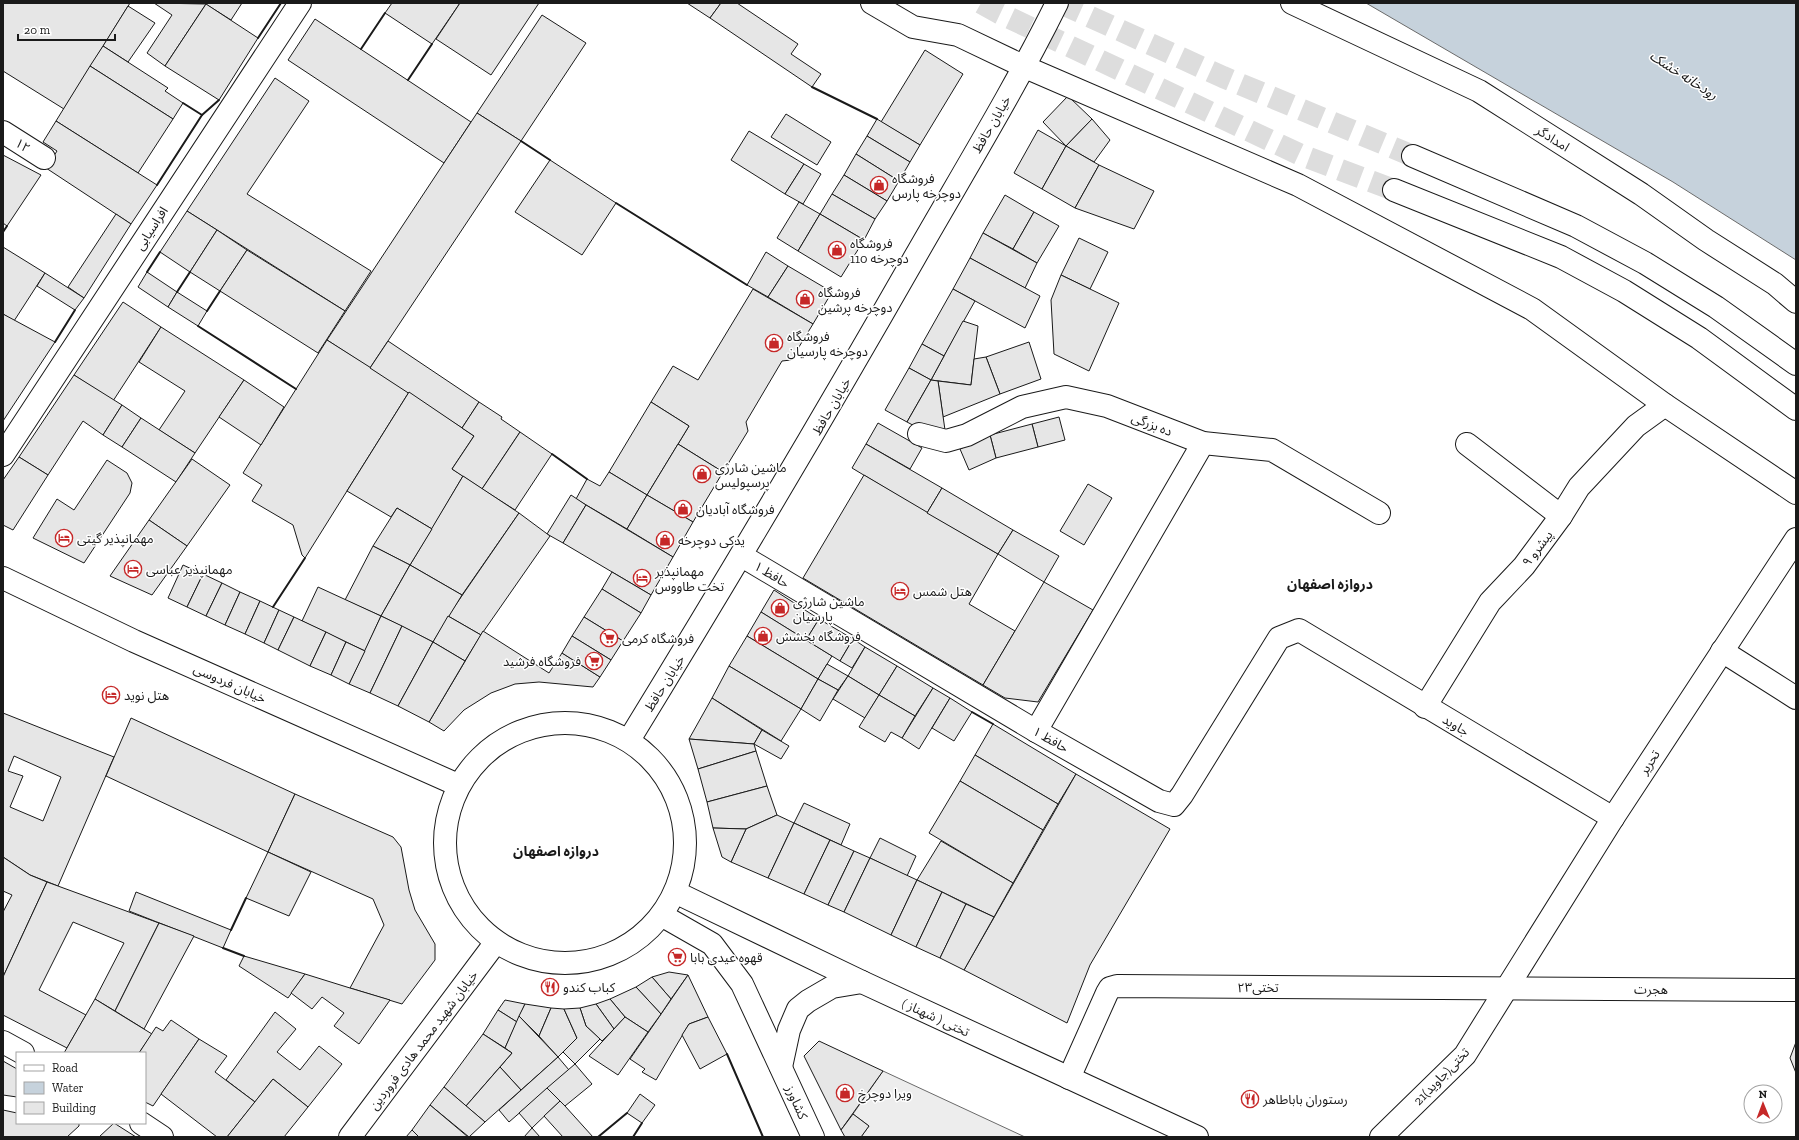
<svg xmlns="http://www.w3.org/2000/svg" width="1799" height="1140" font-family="'Zilla Slab','Noto Sans Arabic',serif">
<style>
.parking{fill:#ededed;stroke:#6a6a6a}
.water{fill:#c6d2dc;stroke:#6a6a6a}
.building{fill:#e6e6e6;stroke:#1a1a1a;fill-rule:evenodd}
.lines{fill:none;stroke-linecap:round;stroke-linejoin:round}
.major-tunnel{stroke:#ddd;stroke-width:22;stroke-dasharray:22 11;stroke-linecap:butt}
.minor-casing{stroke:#1a1a1a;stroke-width:24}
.major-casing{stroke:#1a1a1a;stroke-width:24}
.minor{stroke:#fff;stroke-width:22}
.major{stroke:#fff;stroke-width:22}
.wall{stroke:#1a1a1a;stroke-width:2}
.labels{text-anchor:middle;stroke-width:3;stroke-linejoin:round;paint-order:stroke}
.street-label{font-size:13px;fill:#1a1a1a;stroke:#fff}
.poi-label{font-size:13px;fill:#1a1a1a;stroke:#fff;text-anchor:start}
.water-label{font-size:14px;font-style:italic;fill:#1a1a1a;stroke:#fff}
.neighbourhood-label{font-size:14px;font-weight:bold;fill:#1a1a1a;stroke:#fff}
</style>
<rect width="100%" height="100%" fill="#fff"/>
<path class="parking" d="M883,1071L1025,1137H861L869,1126L853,1114Z"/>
<path class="water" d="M1366,3H1796V260L1673,182Z"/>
<g class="building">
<path d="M3,3H130L64,109L3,71Z"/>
<path d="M154,3L206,4L165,66L147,53L172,15Z"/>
<path d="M204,3H242L231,20Z"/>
<path d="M392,3H460L432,44L385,13Z"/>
<path d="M460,3H539L491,75L436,39Z"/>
<path d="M687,3H721L710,18Z"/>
<path d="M721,3H737L798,44L791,54L821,74L812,87L710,18Z"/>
<path d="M206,4L258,38L219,100L165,66Z"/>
<path d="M128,6L155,23L128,62L103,46Z"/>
<path d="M542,15L586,43L521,141L477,113Z"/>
<path d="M315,19L471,122L444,163L288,60Z"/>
<path d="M103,46L168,88L165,91L183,103L173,119L90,66Z"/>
<path d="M925,50L963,74L920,145L881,122Z"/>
<path d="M90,66L173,119L138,173L56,121Z"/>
<path d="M275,78L309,101L247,194L371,271L345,311L187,211Z"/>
<path d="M1068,96L1092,119L1066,146L1043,122Z"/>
<path d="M477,113L521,141L370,368L327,340Z"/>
<path d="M786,114L831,142L817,165L771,137Z"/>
<path d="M877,119L920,145L910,162L867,136Z"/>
<path d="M1092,119L1110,140L1094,162L1066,146Z"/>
<path d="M56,121L157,185L131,224L46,168L57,151L43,142Z"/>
<path d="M1038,130L1066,146L1042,189L1014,173Z"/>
<path d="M749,131L804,164L785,194L731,160Z"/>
<path d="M867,136L910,162L899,181L856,154Z"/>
<path d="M1066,146L1099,165L1075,208L1042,189Z"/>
<path d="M856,154L899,181L887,201L844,175Z"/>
<path d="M3,155L41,175L7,226L3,223Z"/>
<path d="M550,160L616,203L582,255L515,212Z"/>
<path d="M804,164L821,174L803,204L785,194Z"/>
<path d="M1099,165L1154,191L1134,229L1075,208Z"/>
<path d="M844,175L887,201L875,219L832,194Z"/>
<path d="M832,194L875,219L864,240L820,214Z"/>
<path d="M1005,195L1034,212L1013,249L983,233Z"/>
<path d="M799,202L820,214L798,251L777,238Z"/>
<path d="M187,211L217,230L190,272L160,252Z"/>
<path d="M1034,212L1059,226L1037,263L1013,249Z"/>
<path d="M116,214L131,224L84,298L68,287Z"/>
<path d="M820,214L864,240L841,277L798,251Z"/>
<path d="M217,230L247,250L220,291L190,272Z"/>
<path d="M983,233L1037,263L1025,288L970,258Z"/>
<path d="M1079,238L1108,252L1090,289L1061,275Z"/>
<path d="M3,247L45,273L14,321L3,314Z"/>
<path d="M247,250L345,311L318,353L220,291Z"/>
<path d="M766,252L788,266L768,297L747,285Z"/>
<path d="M970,258L1040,296L1025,328L953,289Z"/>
<path d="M788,266L832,292L813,324L768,297Z"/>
<path d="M147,272L177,292L168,307L138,287Z"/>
<path d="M45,273L84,298L75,310L37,286Z"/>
<path d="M1061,275L1119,303L1089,371L1054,354L1051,300Z"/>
<path d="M753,289L813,324L791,360L782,361L746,422L748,431L723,472L678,444L689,426L651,402L673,366L698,380Z"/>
<path d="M953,289L975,301L944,356L922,344Z"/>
<path d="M177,292L207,311L198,326L168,307Z"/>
<path d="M123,302L161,327L113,401L74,375Z"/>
<path d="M3,314L55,342L3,421Z"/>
<path d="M963,321L978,326L971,385L931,380Z"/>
<path d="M161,327L244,380L195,453L159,430L185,391L139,362Z"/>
<path d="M327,340L409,392L305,558L302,555L293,525L252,501L262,485L243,473Z"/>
<path d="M388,341L479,402L462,428L370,368Z"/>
<path d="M1029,342L1041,379L1000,394L986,357Z"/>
<path d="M922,344L944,356L931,380L909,368Z"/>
<path d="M986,357L1000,394L943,417L938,381L971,385L974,359Z"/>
<path d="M909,368L931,380L907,422L885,410Z"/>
<path d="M74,375L122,405L103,435L83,421L48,475L19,457Z"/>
<path d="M244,380L284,407L261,445L219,417Z"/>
<path d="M931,380L938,381L945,430H922L907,422Z"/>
<path d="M409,392L474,436L452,469L463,476L432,529L397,508L391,517L347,491Z"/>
<path d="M479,402L502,417L501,419L520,432L482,489L452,469L474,436L462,428Z"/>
<path d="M651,402L689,426L647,495L609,472Z"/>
<path d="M122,405L141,418L122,447L103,435Z"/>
<path d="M1059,417L1065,440L1038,447L1032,424Z"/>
<path d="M141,418L195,453L176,482L122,447Z"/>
<path d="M878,423L922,448L910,469L866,444Z"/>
<path d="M1032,424L1038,447L996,458L990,435Z"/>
<path d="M520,432L552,454L515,510L482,489Z"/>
<path d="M990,435L996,458L969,470L960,449Z"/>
<path d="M678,444L723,472L693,522L647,495Z"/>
<path d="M866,444L942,488L927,513L852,468Z"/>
<path d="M19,457L48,475L13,530L3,525V480Z"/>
<path d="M192,459L230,485L187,546L149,520Z"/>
<path d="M107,460L127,473L132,483L130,493L84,563L33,538L57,499L74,510Z"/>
<path d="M609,472L647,495L627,529L576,499L587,479L600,486Z"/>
<path d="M864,475L998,554L969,604L1015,631L983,685L803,578Z"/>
<path d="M463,476L519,513L462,595L410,565Z"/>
<path d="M1088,484L1112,498L1084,545L1060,531Z"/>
<path d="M942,488L1013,530L998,554L927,513Z"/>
<path d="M571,495L586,505L563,543L547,534Z"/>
<path d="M647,495L693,522L673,557L627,529Z"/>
<path d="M586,505L673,557L651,595L563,543Z"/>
<path d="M397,508L432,529L410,565L373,546Z"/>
<path d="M519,513L550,536L481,635L448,616Z"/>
<path d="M149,520L187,546L152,595L110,576Z"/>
<path d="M1013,530L1059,556L1044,582L998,554Z"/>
<path d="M373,546L410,565L381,616L345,600Z"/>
<path d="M183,565L203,574L187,607L168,598Z"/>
<path d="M410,565L462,595L433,642L381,616Z"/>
<path d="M612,572L651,595L641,613L602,589Z"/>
<path d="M203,574L222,583L206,616L187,607Z"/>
<path d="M1044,582L1093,610L1038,702L1005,698L983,685Z"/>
<path d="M222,583L240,592L225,625L206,616Z"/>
<path d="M318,587L381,616L365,651L302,621Z"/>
<path d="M602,589L641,613L623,641L584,617Z"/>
<path d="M774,590L819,619L806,640L761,612Z"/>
<path d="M240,592L260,601L245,634L225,625Z"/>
<path d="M260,601L279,610L264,643L245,634Z"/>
<path d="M279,610L294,617L278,650L264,643Z"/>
<path d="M761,612L832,656L818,679L747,636Z"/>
<path d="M381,616L402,626L370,693L349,684Z"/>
<path d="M448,616L481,635L465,661L433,642Z"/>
<path d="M294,617L326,632L310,666L278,650Z"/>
<path d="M584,617L623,641L611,660L572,636Z"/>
<path d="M819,619L853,639L840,661L806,640Z"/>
<path d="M402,626L433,642L398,706L370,693Z"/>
<path d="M483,631L549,673L562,653L600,677L593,687L539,682L515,684L491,693L464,710L444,731L429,722Z"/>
<path d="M326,632L346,642L331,675L310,666Z"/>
<path d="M572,636L611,660L600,677L562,653Z"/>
<path d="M747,636L818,679L801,709L729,666Z"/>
<path d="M853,639L865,647L852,668L840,661Z"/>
<path d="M346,642L365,651L349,684L331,675Z"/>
<path d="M433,642L465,661L429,722L398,706Z"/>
<path d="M865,647L897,666L879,695L848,676Z"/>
<path d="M827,664L848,676L838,690L818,679Z"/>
<path d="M729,666L801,709L781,741L712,698Z"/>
<path d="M897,666L933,688L915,716L879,695Z"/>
<path d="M848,676L879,695L865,718L833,699Z"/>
<path d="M818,679L838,690L820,721L801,709Z"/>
<path d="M933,688L950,698L919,749L902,738Z"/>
<path d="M879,695L915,716L902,738L891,732L885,742L859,727Z"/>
<path d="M712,698L762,730L754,744L689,739Z"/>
<path d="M950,698L972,712L954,741L932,728Z"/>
<path d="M3,713L114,757L58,886L30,875L3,857ZM14,756L61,777L43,821L10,807L23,776L8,771Z"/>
<path d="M131,718L295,794L268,852L106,776Z"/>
<path d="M993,724L1076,774L1058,804L975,755Z"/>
<path d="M762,730L789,746L781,759L754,744Z"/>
<path d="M689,739L754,744L756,751L698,769Z"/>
<path d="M756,751L767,786L707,802L698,769Z"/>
<path d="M975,755L1058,804L1043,830L960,781Z"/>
<path d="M1076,774L1170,829L1090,965L1067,1023L964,970Z"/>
<path d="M960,781L1043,830L1013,883L929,833Z"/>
<path d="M767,786L777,815L746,829L713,828L707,802Z"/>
<path d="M295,794L393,837L401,847L409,890L415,910L435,944V960L402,1004L350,988L384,925L373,899L268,852Z"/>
<path d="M804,803L850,824L841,845L794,823Z"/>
<path d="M777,815L794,823L768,878L731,862L746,829Z"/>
<path d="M794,823L830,840L804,894L768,878Z"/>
<path d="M713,828L746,829L731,862L722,857Z"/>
<path d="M880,838L916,856L907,876L870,858Z"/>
<path d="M830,840L854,851L828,905L804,894Z"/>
<path d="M941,841L1013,883L994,917L917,880Z"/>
<path d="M854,851L870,858L844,912L828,905Z"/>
<path d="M268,852L311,872L289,916L246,898Z"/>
<path d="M3,857L30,875L47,882L3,977V912L12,895L3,891Z"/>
<path d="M870,858L917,880L891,935L844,912Z"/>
<path d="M917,880L942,892L916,947L891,935Z"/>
<path d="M47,882L159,923L115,1011L95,999L124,943L73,922L39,990L86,1015L67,1048L3,1015V977Z"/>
<path d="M136,892L231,930L223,948L129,911Z"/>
<path d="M942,892L966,904L940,958L916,947Z"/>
<path d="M966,904L994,917L964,970L940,958Z"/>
<path d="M159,923L194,936L144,1029L115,1011Z"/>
<path d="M244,956L305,974L288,998L239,966Z"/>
<path d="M669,972L688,975L671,999L652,977Z"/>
<path d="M305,974L350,988L390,1000L359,1044L334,1026L344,1013L322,997L312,1009L291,993Z"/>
<path d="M688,975L708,1017L689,1024L656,1080L642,1072L645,1069L630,1059Z"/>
<path d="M652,977L671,999L661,1014L636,987Z"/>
<path d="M636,987L661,1014L648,1032L625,1017L610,999Z"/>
<path d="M95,999L152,1034L139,1053H64Z"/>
<path d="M610,999L625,1017L614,1029L596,1004Z"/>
<path d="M505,1000L525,1004L517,1022L498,1010Z"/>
<path d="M525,1004L551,1008L539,1036L519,1016Z"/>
<path d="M596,1004L614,1029L602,1041L586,1026L580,1008Z"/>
<path d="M551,1008L564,1009L577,1038L558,1057L539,1036Z"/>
<path d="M580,1008L586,1026L600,1039L575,1064L563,1052L577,1038L564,1009Z"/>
<path d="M498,1010L517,1022L505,1048L483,1034Z"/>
<path d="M275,1012L296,1029L277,1052L300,1070L319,1046L342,1064L308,1107L273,1079L255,1102L226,1080Z"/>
<path d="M519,1016L558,1057L521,1090L500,1067L512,1053L505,1048Z"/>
<path d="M625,1017L648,1032L618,1075L589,1056Z"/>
<path d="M708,1017L727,1054L700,1069L682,1035L689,1024Z"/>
<path d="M171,1020L199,1039L153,1106L145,1102V1053H139L156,1027L163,1031Z"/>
<path d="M483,1034L512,1053L466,1106L444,1087Z"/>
<path d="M199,1039L227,1056L215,1072L255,1102L227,1137H217L161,1094Z"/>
<path d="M819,1041L883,1071L841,1130L804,1056Z"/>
<path d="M1796,1042V1073L1790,1058Z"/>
<path d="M558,1057L569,1070L509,1122L499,1110Z"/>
<path d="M3,1061L17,1069V1097L3,1095Z"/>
<path d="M575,1064L592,1084L565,1106L547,1088Z"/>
<path d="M500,1067L521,1090L485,1122L466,1106Z"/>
<path d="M273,1079L308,1107L284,1137H227Z"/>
<path d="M444,1087L485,1122L469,1137L430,1105Z"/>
<path d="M547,1088L560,1101L532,1128L519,1113Z"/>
<path d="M640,1094L655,1105L642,1123L627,1113Z"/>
<path d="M560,1101L565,1106L593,1137H563L544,1116Z"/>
<path d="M430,1105L468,1137H419L412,1130Z"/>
<path d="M3,1110L17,1113V1123H79V1126L67,1137H3Z"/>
<path d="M853,1114L869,1126L861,1137H845L841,1130Z"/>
<path d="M114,1123L136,1137H99Z"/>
<path d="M532,1128L540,1137H524Z"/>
<path d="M412,1130L419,1137H406Z"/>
</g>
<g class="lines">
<g class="major-tunnel">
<path d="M981,3L999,13L1301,155L1394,190"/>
<path d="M1060,3L1223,77L1413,156"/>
</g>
<defs>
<g id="minor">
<path d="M872,3L913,27L958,35L1025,67L1298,185L1532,309L1665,405L1796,493"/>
<path d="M3,132L44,158"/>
<path d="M919,434L946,441L967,435L1022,407L1066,397L1107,406L1203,443L1272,450L1379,513"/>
<path d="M1467,444L1561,516"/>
<path d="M3,455L300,3"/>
<path d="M742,556L1036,731L1159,801L1174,805L1182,795L1279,638L1299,630L1613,818"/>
<path d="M3,578L134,641L458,785"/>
<path d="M1722,651L1796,698"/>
<path d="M1425,707L1490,602L1524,566L1561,516L1579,487L1636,426L1665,405"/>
<circle cx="565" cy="843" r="120"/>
<path d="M1036,731L1203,443"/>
<path d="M629,740C727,580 822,420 915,257C963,173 1014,90 1057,3"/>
<path d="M677,893L862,982L1197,1137"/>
<path d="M663,916L712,944L742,984L813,1137"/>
<path d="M3,1042L23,1053"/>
<path d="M781,1067L789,1030L798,1009L808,1001L832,987L862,982"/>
<path d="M1069,1078L1107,993L1110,988L1117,986L1796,990"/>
<path d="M141,1123L162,1137"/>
<path d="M350,1137L496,942"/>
<path d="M1381,1137L1465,1055L1613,818L1796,539"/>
</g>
<g id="major">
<path d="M1292,3L1479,91L1641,194L1706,240L1775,284L1796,302"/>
<path d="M1413,156L1576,226L1645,263L1716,307L1796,364"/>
<path d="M1394,190L1561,257L1624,291L1699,338L1796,409"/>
</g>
</defs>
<use href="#minor" class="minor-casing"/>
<use href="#major" class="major-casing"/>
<use href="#minor" class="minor"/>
<use href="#major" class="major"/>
<g class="wall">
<path d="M258,38L281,3"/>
<path d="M361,49L385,13"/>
<path d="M408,80L432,44"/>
<path d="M812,87L877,119"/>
<path d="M202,115L219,100"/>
<path d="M521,141L550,160"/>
<path d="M157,185L202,115L183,103"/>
<path d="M616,203L747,285"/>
<path d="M3,232L7,226"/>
<path d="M147,272L160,252"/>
<path d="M177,292L190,272"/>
<path d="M207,311L220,291"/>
<path d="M198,326L296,389"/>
<path d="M55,342L75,310"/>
<path d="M552,454L587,479"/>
<path d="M273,607L305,558"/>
<path d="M972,712L993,724"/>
<path d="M231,930L246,898"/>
<path d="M223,948L244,956"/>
<path d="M727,1054L763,1137"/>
<path d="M598,1137L627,1113"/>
<path d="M633,1137L642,1123"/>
</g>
</g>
<defs>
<symbol id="shop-ring" viewBox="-11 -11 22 22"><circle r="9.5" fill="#fff" stroke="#c62828" stroke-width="1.5"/><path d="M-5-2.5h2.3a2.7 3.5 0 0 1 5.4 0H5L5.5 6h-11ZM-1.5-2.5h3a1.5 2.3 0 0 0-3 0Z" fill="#c62828"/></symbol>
<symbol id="hotel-ring" viewBox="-11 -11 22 22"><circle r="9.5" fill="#fff" stroke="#c62828" stroke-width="1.5"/><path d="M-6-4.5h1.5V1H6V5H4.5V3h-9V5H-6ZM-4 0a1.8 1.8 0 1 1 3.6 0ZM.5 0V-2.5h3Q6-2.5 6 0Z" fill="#c62828"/></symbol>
<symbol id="supermarket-ring" viewBox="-11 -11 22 22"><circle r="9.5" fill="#fff" stroke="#c62828" stroke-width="1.5"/><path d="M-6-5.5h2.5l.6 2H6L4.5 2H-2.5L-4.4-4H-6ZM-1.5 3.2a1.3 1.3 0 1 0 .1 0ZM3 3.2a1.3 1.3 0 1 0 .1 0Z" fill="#c62828"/></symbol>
<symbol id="restaurant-ring" viewBox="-11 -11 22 22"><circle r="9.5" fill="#fff" stroke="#c62828" stroke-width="1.5"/><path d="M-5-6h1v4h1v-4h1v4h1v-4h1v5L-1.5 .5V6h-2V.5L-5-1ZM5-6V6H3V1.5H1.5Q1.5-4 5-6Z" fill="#c62828"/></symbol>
</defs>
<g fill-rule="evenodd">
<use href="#shop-ring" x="869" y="175" width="20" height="20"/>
<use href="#shop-ring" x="827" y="240" width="20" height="20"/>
<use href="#shop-ring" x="795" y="289" width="20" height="20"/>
<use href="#shop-ring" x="764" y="333" width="20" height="20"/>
<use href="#shop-ring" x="692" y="464" width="20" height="20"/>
<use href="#shop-ring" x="673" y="499" width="20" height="20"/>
<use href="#hotel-ring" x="54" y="528" width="20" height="20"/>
<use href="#shop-ring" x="655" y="530" width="20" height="20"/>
<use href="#hotel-ring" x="123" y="559" width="20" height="20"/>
<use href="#hotel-ring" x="632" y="568" width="20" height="20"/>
<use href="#hotel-ring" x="890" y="581" width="20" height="20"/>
<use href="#shop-ring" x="770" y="598" width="20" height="20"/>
<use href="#shop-ring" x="753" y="626" width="20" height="20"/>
<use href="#supermarket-ring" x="599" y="628" width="20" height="20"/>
<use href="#supermarket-ring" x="584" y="651" width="20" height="20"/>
<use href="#hotel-ring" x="101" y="685" width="20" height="20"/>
<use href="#supermarket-ring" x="667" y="947" width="20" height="20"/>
<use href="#restaurant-ring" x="540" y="977" width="20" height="20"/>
<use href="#shop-ring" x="835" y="1083" width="20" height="20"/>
<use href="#restaurant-ring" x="1240" y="1089" width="20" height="20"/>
</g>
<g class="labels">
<g class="street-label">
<text transform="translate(991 124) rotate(-60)" y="5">خیابان حافظ</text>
<text transform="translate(1553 138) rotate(32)" y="5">امدادگر</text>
<text transform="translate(23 145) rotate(32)" y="5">۱۲</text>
<text transform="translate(151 228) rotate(-57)" y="5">افراسیابی</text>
<text transform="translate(831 406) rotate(-60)" y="5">خیابان حافظ</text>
<text transform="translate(1152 424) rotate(21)" y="5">ده بزرگی</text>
<text transform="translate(1537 548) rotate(-53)" y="5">پیشرو ۹</text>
<text transform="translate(772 574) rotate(31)" y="5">حافظ ۱</text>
<text transform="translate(230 683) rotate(24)" y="5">خیابان فردوسی</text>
<text transform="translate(664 683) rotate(-58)" y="5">خیابان حافظ</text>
<text transform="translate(1456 725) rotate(31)" y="5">جاوید</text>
<text transform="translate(1051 739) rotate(30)" y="5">حافظ ۱</text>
<text transform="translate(1649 762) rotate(-57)" y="5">تحریر</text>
<text x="1258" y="992">تختی۲۳</text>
<text x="1651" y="994">هجرت</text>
<text transform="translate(936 1017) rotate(25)" y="5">تختی ( شهناز )</text>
<text transform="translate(423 1040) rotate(-53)" y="5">خیابان شهید محمد هادی فروردین</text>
<text transform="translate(1441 1076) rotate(-46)" y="5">21تختی(جاوید)</text>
<text transform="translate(797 1102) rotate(66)" y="5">کشاورز</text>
</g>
<g class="poi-label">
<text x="892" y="183">فروشگاه<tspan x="892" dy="15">دوچرخه پارس</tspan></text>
<text x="850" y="248">فروشگاه<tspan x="850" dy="15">دوچرخه 110</tspan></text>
<text x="818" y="297">فروشگاه<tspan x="818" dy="15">دوچرخه پرشین</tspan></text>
<text x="787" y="341">فروشگاه<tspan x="787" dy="15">دوچرخه پارسیان</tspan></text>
<text x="715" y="472">ماشین شارژی<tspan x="715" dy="15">پرسپولیس</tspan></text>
<text x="696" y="514">فروشگاه آبادیان</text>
<text x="77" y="543">مهمانپذیر گیتی</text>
<text x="678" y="545">یدکی دوچرخه</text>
<text x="146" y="574">مهمانپذیر عباسی</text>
<text x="655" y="576">مهمانپذیر<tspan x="655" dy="15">تخت طاووس</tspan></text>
<text x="913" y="596">هتل شمس</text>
<text x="793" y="606">ماشین شارژی<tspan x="793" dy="15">پارسيان</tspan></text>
<text x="776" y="641">فروشگاه بخشش</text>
<text x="622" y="643">فروشگاه کرمی</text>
<text x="581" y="666" text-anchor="end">فروشگاه فرشید</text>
<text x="124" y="700">هتل نوید</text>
<text x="690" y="962">قهوه عیدی بابا</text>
<text x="563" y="992">کباب کندو</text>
<text x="858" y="1098">ویرا دوچرخ</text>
<text x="1263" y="1104">رستوران باباطاهر</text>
</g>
<g class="water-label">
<text transform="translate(1684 75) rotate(33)" y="5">رودخانه خشک</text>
</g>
<g class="neighbourhood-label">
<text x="1330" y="589">دروازه اصفهان</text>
<text x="556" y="856">دروازه اصفهان</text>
</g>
</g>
<rect width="1799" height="1140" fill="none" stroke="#1a1a1a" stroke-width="8"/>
<rect x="16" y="1052" width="130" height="72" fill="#ffffff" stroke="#a3a3a3"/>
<rect x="24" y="1065" width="20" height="6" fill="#ffffff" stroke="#a3a3a3"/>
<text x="52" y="1072" font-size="12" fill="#1a1a1a">Road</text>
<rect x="24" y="1082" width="20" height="12" fill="#c6d2dc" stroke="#a3a3a3"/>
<text x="52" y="1092" font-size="12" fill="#1a1a1a">Water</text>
<rect x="24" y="1102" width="20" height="12" fill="#e6e6e6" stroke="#a3a3a3"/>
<text x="52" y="1112" font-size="12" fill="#1a1a1a">Building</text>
<g transform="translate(1763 1104) rotate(359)"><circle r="19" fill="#ffffff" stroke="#a3a3a3"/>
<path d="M0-3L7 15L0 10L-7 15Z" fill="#c62828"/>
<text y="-6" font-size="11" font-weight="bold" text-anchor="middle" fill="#1a1a1a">N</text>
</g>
<path d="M18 34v6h97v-6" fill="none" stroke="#1a1a1a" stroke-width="2"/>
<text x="24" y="34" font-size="12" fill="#1a1a1a" stroke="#ffffff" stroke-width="3" paint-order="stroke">20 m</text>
</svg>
